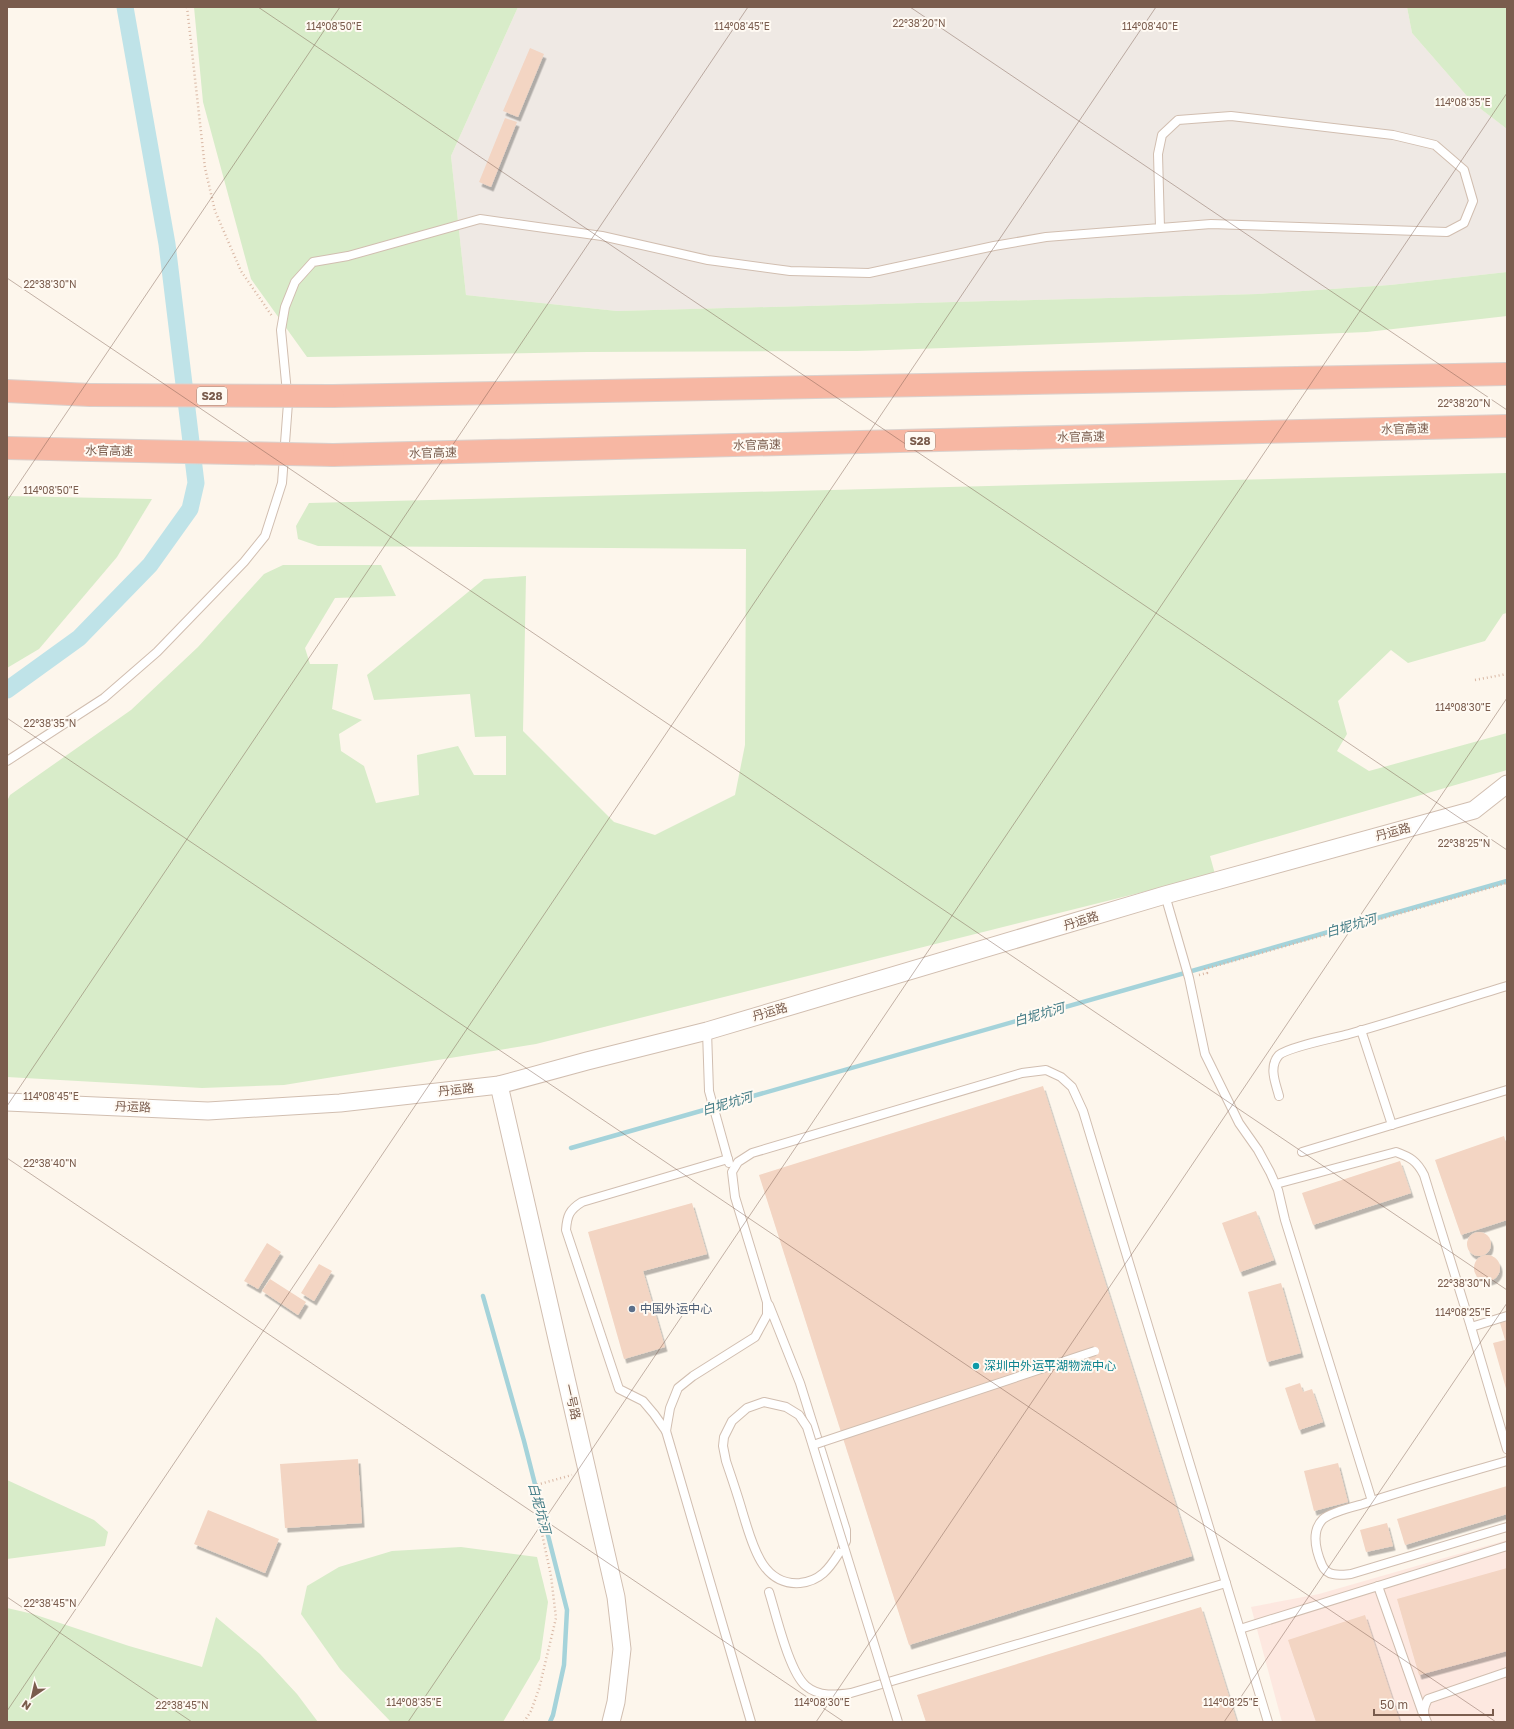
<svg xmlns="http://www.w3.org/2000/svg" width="1514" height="1729" font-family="'Golos Text','Noto Sans SC',sans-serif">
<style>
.commercial{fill:#fde8e0}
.industrial{fill:#efe9e4}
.green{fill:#d8ecc9}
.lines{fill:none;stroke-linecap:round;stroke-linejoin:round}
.stream{stroke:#a5d3da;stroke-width:4.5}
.canal{stroke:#bfe3e8;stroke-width:17}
.building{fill:#f3d5c3;filter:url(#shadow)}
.lane-casing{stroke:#d1beb0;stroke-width:10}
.street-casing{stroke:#d1beb0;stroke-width:19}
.highway-casing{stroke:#dad1cd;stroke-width:24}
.path{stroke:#d9b8a5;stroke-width:2.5;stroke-dasharray:1 3;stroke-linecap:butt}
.lane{stroke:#fff;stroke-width:8}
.street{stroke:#fff;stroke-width:17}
.highway{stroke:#f7b7a3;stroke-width:22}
.lane-bridge-casing{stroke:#d1beb0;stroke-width:10;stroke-linecap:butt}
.highway-bridge-casing{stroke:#dad1cd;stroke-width:24;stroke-linecap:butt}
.lane-bridge{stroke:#fff;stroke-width:8}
.highway-bridge{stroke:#f7b7a3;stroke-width:22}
.ticks{fill:none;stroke:#7a5c4d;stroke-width:1;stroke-opacity:0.45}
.service-dot{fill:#5c6f8a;stroke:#fffaf3;stroke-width:1.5}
.culture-dot{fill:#0f9aa8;stroke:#fffaf3;stroke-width:1.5}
.labels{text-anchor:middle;stroke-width:4;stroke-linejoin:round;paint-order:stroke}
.shield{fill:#fffaf3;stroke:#a28b7f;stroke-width:1}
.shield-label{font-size:11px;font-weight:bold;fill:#7a5c4d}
.street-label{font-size:12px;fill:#7a5c4d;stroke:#fffaf3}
.service-label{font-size:12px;fill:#4e5e75;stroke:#fffaf3;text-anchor:start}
.culture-label{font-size:12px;fill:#0d838f;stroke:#fffaf3;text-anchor:start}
.water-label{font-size:13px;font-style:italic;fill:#437c86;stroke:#fffaf3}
.ticks-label{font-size:10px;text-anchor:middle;fill:#7a5c4d;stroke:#fffaf3;stroke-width:4;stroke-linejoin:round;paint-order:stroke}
</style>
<defs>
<filter id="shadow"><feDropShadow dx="2.5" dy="4.5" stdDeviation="0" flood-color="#0004"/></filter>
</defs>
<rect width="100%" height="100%" fill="#fdf6ec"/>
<path class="commercial" d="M1507,1540V1722H1282L1251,1607L1319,1594Z"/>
<path class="industrial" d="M518,7H1407L1412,33L1473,103L1507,129V272L1390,285L1258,294L617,311L466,295L451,156Z"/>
<g class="green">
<path d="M194,7H518L451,156L466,295L617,311L1258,294L1390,285L1507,272V316L1367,332L1148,341L857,351L587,352L307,357L251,279L203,102Z"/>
<path d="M1407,7H1507V129L1473,103L1412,33Z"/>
<path d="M1507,473V613L1503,614L1485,641L1408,663L1391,650L1338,701L1347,734L1337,751L1369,771L1507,733V770L1210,856L1215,874L536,1044L284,1085L202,1088L7,1077V801L10,795L131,710L198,647L264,574L283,565H381L396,596L335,598L305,648L310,664H338L332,709L362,720L339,734L341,751L364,766L376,803L419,795L417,755L458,746L474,775H506V736L475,737L470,694L374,700L367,675L484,579L526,576L523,731L614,822L655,835L735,795L745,745L746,549L318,546L298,539L296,526L309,503Z"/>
<path d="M7,496L152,499L117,557L39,649L7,668Z"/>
<path d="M7,1480L94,1520L108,1532L105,1546L7,1559Z"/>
<path d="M461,1547L537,1557L548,1602L540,1659L503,1722H391L340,1669L301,1614L307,1586L339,1567L392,1551Z"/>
<path d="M7,1608L33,1614L129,1646L202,1667L216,1617L260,1654L297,1694L318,1722H7Z"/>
</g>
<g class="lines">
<g class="stream">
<path d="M571,1148L1507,881"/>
<path d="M483,1296L524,1441L567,1610L564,1665L553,1715L550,1722"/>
</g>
<path class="canal" d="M7,690L79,638L150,565L190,509L196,483L167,244L125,7"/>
</g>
<g class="building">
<path d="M530,48L544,54L518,117L503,111Z"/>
<path d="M505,118L517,122L491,187L479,182Z"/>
<path d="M1043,1086L1192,1556L909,1645L759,1175Z"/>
<path d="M1504,1136L1507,1146V1220L1461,1235L1435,1160Z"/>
<path d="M1400,1161L1411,1193L1313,1225L1302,1193Z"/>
<path d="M692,1203L707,1254L643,1271L665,1347L624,1359L588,1232Z"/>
<path d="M1256,1211L1274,1260L1240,1272L1222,1223Z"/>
<circle cx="1479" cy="1244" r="12"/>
<path d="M267,1243L281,1252L258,1289L244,1281Z"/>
<circle cx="1487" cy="1268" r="13"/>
<path d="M319,1264L332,1271L314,1301L301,1293Z"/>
<path d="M270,1279L306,1302L298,1315L262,1291Z"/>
<path d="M1281,1283L1301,1353L1267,1362L1248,1292Z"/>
<path d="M1507,1321V1392L1493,1343L1505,1340L1500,1323Z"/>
<path d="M1300,1383L1303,1392L1312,1389L1323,1422L1299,1430L1285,1388Z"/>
<path d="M358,1459L362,1523L285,1528L280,1464Z"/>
<path d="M1338,1463L1348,1502L1314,1511L1304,1471Z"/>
<path d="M1507,1486V1514L1405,1545L1397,1519Z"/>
<path d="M208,1510L279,1539L265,1573L194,1544Z"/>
<path d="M1387,1523L1393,1546L1366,1552L1360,1530Z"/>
<path d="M1507,1568V1651L1419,1675L1397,1599Z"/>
<path d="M1201,1607L1237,1722H926L917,1695Z"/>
<path d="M1365,1615L1400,1722H1316L1288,1640Z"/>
</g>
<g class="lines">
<defs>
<g id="lane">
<path d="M7,761L104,698L157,652L244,562L265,536L282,483L288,403L281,330L285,307L295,282L313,262L348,256L480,219L602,236L708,260L790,271L869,273L994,246L1046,237L1211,224L1447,232L1464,223L1473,201L1464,170L1435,145L1393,135L1231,116L1178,120L1162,135L1158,154L1160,228"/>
<path d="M1165,895L1189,978L1205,1054L1239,1123L1258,1150L1270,1172L1278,1190L1285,1220L1372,1501"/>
<path d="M1361,1030L1392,1125"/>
<path d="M707,1031L709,1091L729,1163"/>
<path d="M1279,1096C1276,1084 1268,1067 1279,1055C1288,1047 1335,1038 1349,1034C1402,1019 1454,1002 1507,986"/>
<path d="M1302,1152L1507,1090"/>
<path d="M1276,1184L1396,1152C1410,1157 1417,1161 1424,1175L1471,1327L1507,1449"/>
<path d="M769,1305L800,1383L846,1530V1541L842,1549"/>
<path d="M1471,1327L1507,1316"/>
<path d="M666,1431L654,1414L643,1401L619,1389L566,1230C567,1216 569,1210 582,1202L728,1159"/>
<path d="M1507,1461C1459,1475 1411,1488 1363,1504C1352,1507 1331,1512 1323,1519C1311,1531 1316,1551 1322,1565C1327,1577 1340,1575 1351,1574L1507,1527"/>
<path d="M1378,1586L1423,1714"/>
<path d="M769,1592C776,1614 789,1672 806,1686C819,1697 836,1695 851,1693L1226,1583"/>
<path d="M1240,1629L1507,1546"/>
<path d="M751,1722L666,1431L670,1408L678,1388L693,1376L755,1337L767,1315V1302L735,1197L732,1172L738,1162L752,1153L1022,1073L1046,1070L1061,1077L1072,1087L1083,1111L1268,1722"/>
<path d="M1427,1722C1423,1713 1423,1708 1428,1699L1507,1672"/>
</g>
<g id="street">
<path d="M499,1085L616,1597L622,1649L616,1702L611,1722"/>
<path d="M7,1102L208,1111L340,1103L499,1085L587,1061L707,1031L1165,895L1474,810L1507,784"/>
</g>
<g id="highway">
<path d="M7,391L90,395"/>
<path d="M333,396L1507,374"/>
<path d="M7,448L92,450"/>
<path d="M333,455L1507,426"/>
</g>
</defs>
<use href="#lane" class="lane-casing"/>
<use href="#street" class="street-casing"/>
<use href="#highway" class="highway-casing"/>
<g class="path">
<path d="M187,7L205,168L215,211L241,271L272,316"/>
<path d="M1475,680L1507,674"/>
<path d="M1199,975L1207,973L1205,969L1507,883"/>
<path d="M524,1722L531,1711L539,1689L556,1618L551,1576L535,1501L529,1487L572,1475"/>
</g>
<use href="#lane" class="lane"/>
<use href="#street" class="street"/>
<use href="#highway" class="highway"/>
<defs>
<g id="lane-bridge">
<path d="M813,1445L1095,1351"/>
<path d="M839,1553C829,1569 820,1581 800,1583C761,1586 752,1542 743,1514C738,1496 732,1479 726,1461L723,1446L724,1437L732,1421L747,1408L764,1402L786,1407L799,1415L807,1427L898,1722"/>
</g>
<g id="highway-bridge">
<path d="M90,395L333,396"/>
<path d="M92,450L333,455"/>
</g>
</defs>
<use href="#lane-bridge" class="lane-bridge-casing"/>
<use href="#highway-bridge" class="highway-bridge-casing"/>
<use href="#lane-bridge" class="lane-bridge"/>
<use href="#highway-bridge" class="highway-bridge"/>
</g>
<path class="ticks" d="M258,7L1507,850M910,7L1507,410M7,278L1507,1290M7,501L340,7M7,718L1496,1722M7,1106L748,7M7,1158L844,1722M7,1597L192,1722M7,1711L1156,7M408,1722L1507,93M816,1722L1507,698M1224,1722L1507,1303"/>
<circle class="service-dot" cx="632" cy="1309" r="4"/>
<circle class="culture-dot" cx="976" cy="1366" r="4"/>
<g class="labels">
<g class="shield">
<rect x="197" y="387" width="30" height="18" rx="3"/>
<rect x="905" y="432" width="30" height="18" rx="3"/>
</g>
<g class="shield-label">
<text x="212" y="400">S28</text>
<text x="920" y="445">S28</text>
</g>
<g class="street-label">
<text transform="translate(1405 429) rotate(-1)" y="4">水官高速</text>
<text transform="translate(1081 437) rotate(-1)" y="4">水官高速</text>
<text transform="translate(757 445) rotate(-1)" y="4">水官高速</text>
<text transform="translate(109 451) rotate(1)" y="4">水官高速</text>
<text transform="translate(433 453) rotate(-1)" y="4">水官高速</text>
<text transform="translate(1393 832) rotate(-15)" y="4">丹运路</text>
<text transform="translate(1081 921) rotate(-17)" y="4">丹运路</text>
<text transform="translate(770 1012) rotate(-16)" y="4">丹运路</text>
<text transform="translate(456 1090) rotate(-6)" y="4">丹运路</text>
<text transform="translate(133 1107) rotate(2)" y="4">丹运路</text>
<text transform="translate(572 1402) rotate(77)" y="4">一号路</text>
</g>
<g class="service-label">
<text x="640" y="1313">中国外运中心</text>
</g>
<g class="culture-label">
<text x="984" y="1370">深圳中外运平湖物流中心</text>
</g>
<g class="water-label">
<text transform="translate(1351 925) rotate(-16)" y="5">白坭坑河</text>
<text transform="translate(1039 1014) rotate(-16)" y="5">白坭坑河</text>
<text transform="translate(727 1103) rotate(-16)" y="5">白坭坑河</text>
<text transform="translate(540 1508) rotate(75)" y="5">白坭坑河</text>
</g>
</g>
<g class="ticks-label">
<text x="919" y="27">22°38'20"N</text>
<text x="334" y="30">114°08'50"E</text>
<text x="742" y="30">114°08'45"E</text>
<text x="1150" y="30">114°08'40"E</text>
<text x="1463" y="106">114°08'35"E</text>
<text x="50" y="288">22°38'30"N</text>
<text x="1464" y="407">22°38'20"N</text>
<text x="51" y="494">114°08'50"E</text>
<text x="1463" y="711">114°08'30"E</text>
<text x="50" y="727">22°38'35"N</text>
<text x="1464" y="847">22°38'25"N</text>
<text x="51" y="1100">114°08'45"E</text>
<text x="50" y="1167">22°38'40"N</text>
<text x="1464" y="1287">22°38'30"N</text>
<text x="1463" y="1316">114°08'25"E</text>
<text x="50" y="1607">22°38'45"N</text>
<text x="414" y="1706">114°08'35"E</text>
<text x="822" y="1706">114°08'30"E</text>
<text x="1231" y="1706">114°08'25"E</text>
<text x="182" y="1709">22°38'45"N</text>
</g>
<rect width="1514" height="1729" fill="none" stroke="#7a5c4d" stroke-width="16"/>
<g transform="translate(32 1697) rotate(214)" stroke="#fffaf3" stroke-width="3" paint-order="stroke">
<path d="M0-3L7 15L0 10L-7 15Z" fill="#7a5c4d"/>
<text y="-6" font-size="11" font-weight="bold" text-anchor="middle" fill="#7a5c4d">N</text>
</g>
<path d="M1374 1709v6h119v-6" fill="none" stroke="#7a5c4d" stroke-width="2"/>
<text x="1380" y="1709" font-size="12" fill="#7a5c4d" stroke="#fffaf3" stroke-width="3" paint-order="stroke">50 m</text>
</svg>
